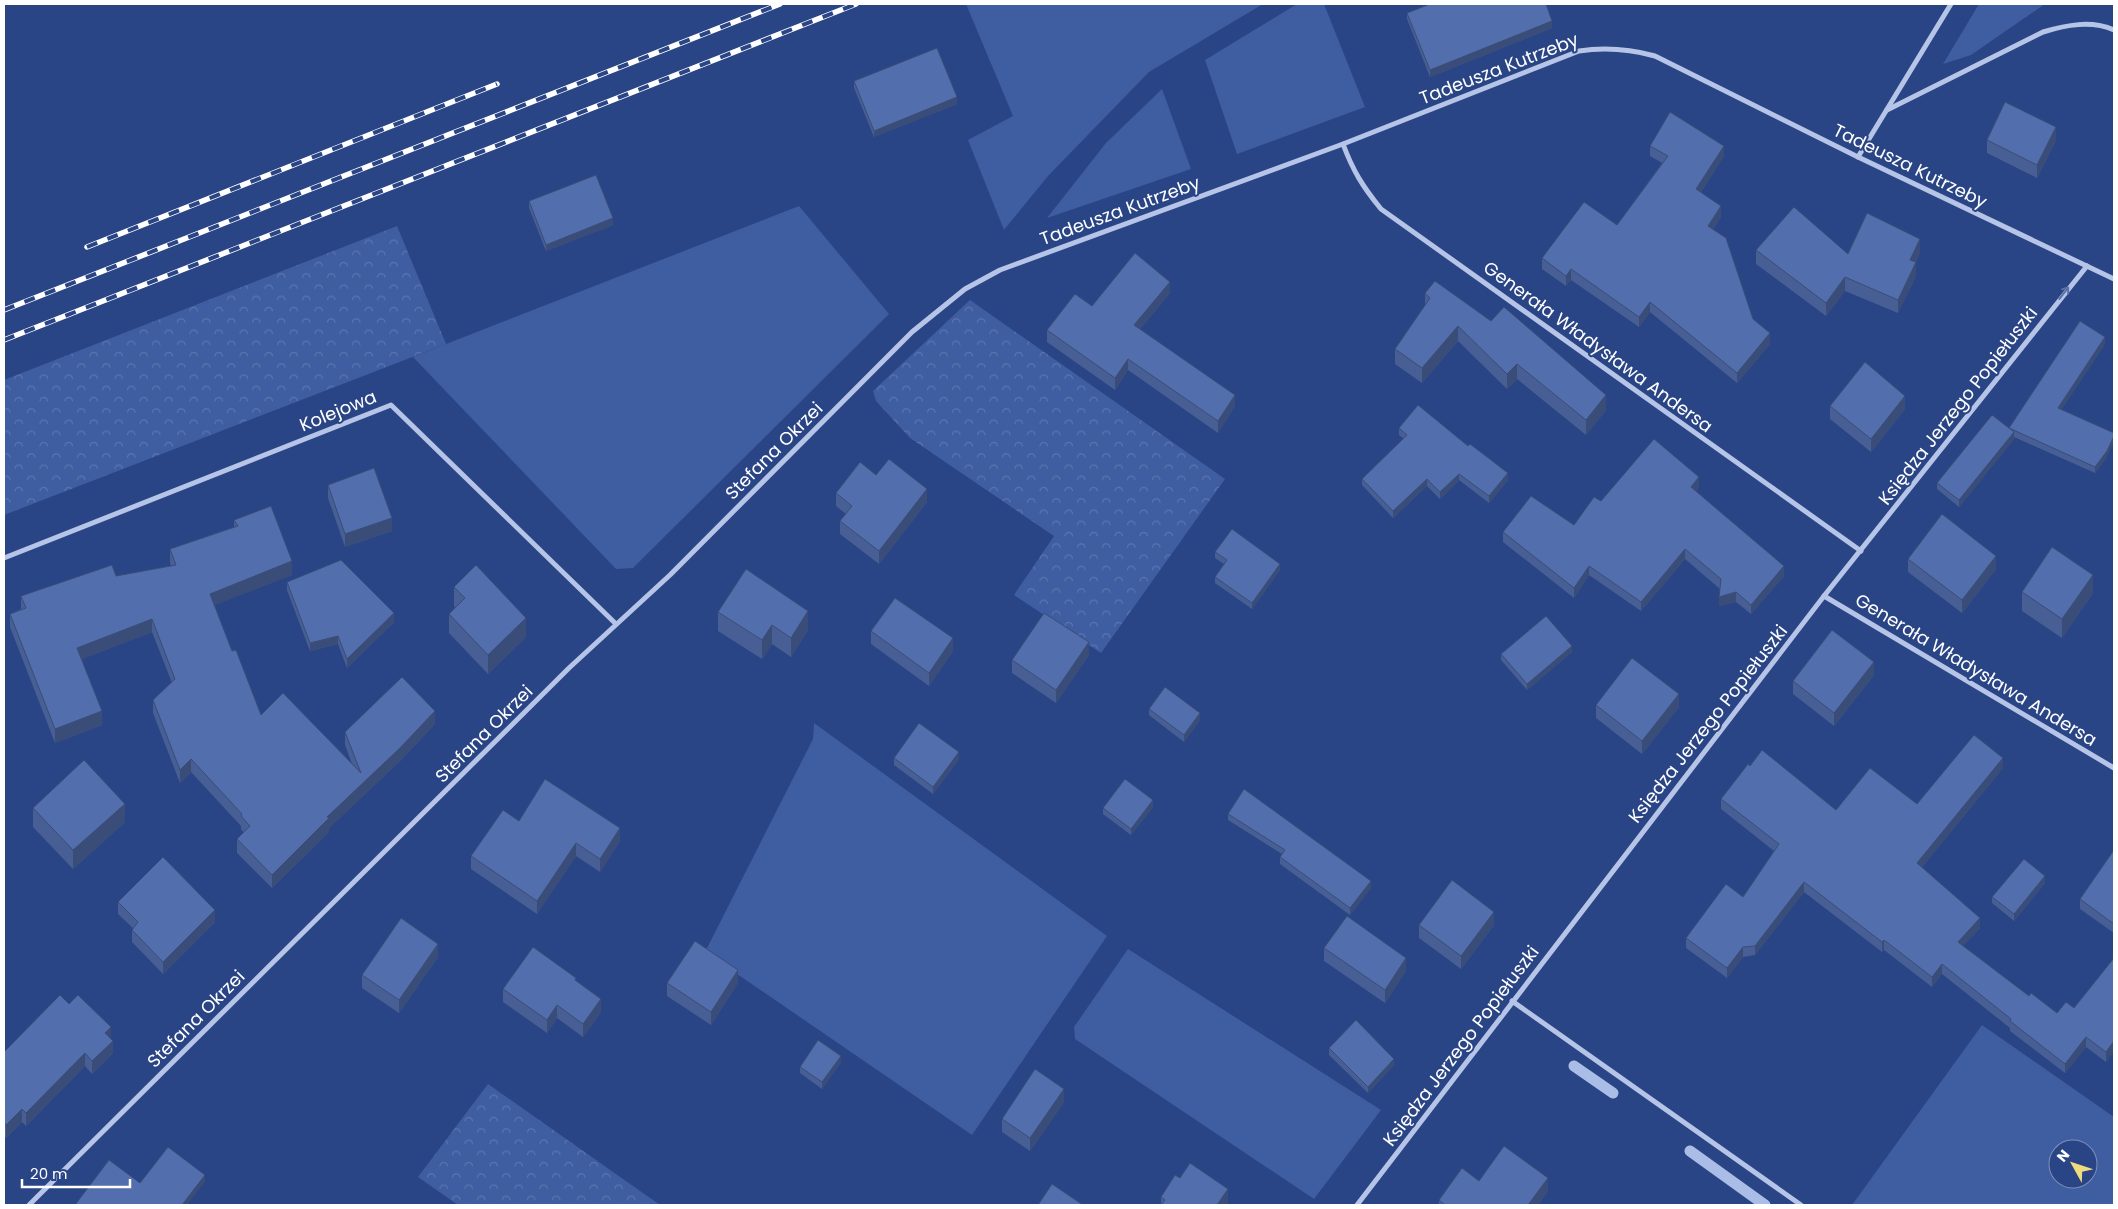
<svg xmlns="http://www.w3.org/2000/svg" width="2118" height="1209" font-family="Poppins,sans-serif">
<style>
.grass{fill:#3f5da1;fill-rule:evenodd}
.forest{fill:url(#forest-crowns)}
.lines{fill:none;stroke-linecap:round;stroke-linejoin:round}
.stream{stroke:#aabde7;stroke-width:11}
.street{stroke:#b5c4e7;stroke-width:5}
.rail-casing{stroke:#fff;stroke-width:5.5}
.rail{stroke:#2a4585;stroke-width:4;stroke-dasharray:11;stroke-linecap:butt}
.wall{fill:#475f94}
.shaded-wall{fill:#3a4d78}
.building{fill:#536eac;stroke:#3a4d78}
.oneway{stroke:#5b71a7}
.labels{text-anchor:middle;stroke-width:4;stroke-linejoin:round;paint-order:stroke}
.street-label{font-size:18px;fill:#fff;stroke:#2a4585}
</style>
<defs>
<pattern id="forest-crowns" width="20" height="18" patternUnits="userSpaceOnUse" patternTransform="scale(1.25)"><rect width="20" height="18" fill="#3f5da1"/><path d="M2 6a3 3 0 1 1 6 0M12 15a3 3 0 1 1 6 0" fill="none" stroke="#5c75af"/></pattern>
</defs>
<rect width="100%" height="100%" fill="#2a4585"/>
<g class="grass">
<path d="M966,4H1263L1149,72L1048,176L1004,230L968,140L1013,116Z"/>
<path d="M1297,4H1324L1365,107L1237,154L1205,60Z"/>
<path d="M1979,4H2045L1971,55L1943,64Z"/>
<path d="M1162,89L1191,169L1047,218L1106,143Z"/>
<path d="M799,206L889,314L633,568L616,569L413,357Z"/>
<path d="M814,723L1107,936L972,1135L705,952L813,739Z"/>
<path d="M1128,949L1381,1110L1314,1199L1075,1039L1074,1027Z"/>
<path d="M1982,1025L2114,1117V1205H1852ZM2058,1149H2088V1179H2058Z"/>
</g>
<g class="forest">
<path d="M397,226L446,344L4,515V380Z"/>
<path d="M970,300L1225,479L1101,653L1014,595L1054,536L910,438L876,401L873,391Z"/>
<path d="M488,1084L660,1205H458L418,1177Z"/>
</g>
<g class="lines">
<g class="stream">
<path d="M1574,1066L1613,1093"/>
<path d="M1690,1151L1765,1205"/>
</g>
<g class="street">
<path d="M1887,110L2043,32C2066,25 2091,20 2114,30"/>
<path d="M1343,144C1353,171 1363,187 1381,209L1861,551"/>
<path d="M1858,157L1951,4"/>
<path d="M4,558L391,405L616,624"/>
<path d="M1824,596L2114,768"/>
<path d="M1512,1001L1801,1205"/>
<path d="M29,1205L569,668L670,575L912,332L965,289L1000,270L1343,144L1579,51C1606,47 1629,49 1655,56L1858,157L2114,279"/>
<path d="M1357,1205L1824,596L2087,266"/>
</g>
<defs>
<g id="rail">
<path d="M87,247L497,84"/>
<path d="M4,310L780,4"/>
<path d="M4,340L856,4"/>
</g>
</defs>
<use href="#rail" class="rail-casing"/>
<use href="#rail" class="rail"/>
</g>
<g class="wall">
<path d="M1407,13L1552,28L1430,77L1407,19Z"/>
<path d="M854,81L957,104L874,137L854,88Z"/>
<path d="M1987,140H2056L2037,178L1987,153Z"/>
<path d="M1650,146L1724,156L1701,192L1721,217L1713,229L1753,319L1770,344L1737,383L1650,312L1639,327L1571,280L1566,286L1542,269V258L1617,225L1662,163L1650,156Z"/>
<path d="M529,201L613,225L546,251L529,208Z"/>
<path d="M1756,250L1848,254L1920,252L1916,262V276L1898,313L1845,291L1826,316L1756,264Z"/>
<path d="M1170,293L1140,329L1235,406L1218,433L1128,370L1115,390L1047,342V330L1092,306Z"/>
<path d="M1425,293L1606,410L1586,435L1517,379L1507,389L1458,341L1422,383L1395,364V349L1425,305Z"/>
<path d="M2105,344L2061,410L2107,457L2095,473L2014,437V439L1959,507L1937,489V483L2009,428Z"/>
<path d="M1830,406L1905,409L1871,452L1830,419Z"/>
<path d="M1399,428L1508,480L1489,503L1459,480L1440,499L1427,486L1393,518L1362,485V479L1404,439L1399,435Z"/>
<path d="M876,475L927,502L879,564L840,534V521L846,514L836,506V493Z"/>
<path d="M328,485L392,531L345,547L328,498Z"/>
<path d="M1699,487L1696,491L1784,576L1751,614L1736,602L1719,606L1720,589L1685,559L1641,611L1589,575L1574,598L1503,542V532L1574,525L1601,501Z"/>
<path d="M234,520L292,575L214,605L232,651L261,715L352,764L345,745V732L435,724L400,761L329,828V832L272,888L237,853V839L244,833L241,829V826L191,772L180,783L153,713V700L172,683L152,632L82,659L102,725L55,743L10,627V614L21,609V596L171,566L170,563V549L234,527Z"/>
<path d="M1215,552L1280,570L1252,609L1215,583V577L1224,564L1215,558Z"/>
<path d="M1908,559L1996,569L1962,613L1908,572Z"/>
<path d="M287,582L394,622L347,668L338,644L310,651L287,590Z"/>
<path d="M454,587L526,637L488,674L449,633V614L455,607L454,606Z"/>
<path d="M2022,592L2093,593L2062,638L2022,611Z"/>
<path d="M718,612L808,630L791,657L772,644L762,659L718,631Z"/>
<path d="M871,631L953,651L929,686L871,644Z"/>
<path d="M1572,652L1527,690L1501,660V654Z"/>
<path d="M2114,653V666L2113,665V655Z"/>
<path d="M1089,655L1056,703L1012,673V660Z"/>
<path d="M1874,675L1834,726L1793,694V681Z"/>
<path d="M1596,705L1679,707L1642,754L1596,718Z"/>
<path d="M1149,709L1200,720L1184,742L1149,715Z"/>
<path d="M894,758L959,759L933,794L894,765Z"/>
<path d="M1750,766L1836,810L1917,804L2003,768L1922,867L1980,928L1963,946L2029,996L2057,1013L2074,1008L2114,958V1051L2106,1062L2086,1047L2065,1073L2010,1031V1028L1942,974L1932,987L1884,950L1882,952L1804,892L1755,955L1743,957L1727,978L1686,948V938L1743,897L1774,851L1721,809V799Z"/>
<path d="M1153,807L1131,835L1103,814V808Z"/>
<path d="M33,808L125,822L73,869L33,827Z"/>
<path d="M1228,814L1371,888L1350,915L1280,864V857L1282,854L1228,820Z"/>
<path d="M519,821L620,841L600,872L576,856L537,914L471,869V856Z"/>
<path d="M2114,850V933L2080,909V899Z"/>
<path d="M2045,883L2014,921L1992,903V897Z"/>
<path d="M118,902L215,922L163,974L132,942V930L133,928L118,914Z"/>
<path d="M1419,925H1494L1461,969L1419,938Z"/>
<path d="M1324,948L1406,971L1385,1003L1324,961Z"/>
<path d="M438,957L399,1013L362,988V975Z"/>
<path d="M576,981L601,1012L583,1037L557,1018L547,1033L503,1002V989Z"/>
<path d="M667,983H738L711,1025L667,996Z"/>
<path d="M69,1004L111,1039L113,1053L92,1074L85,1066L26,1126L22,1122L6,1138L4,1135V1052Z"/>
<path d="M1329,1048L1394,1065L1368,1093L1329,1055Z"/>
<path d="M841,1062L822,1089L800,1073V1067Z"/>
<path d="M1064,1102L1030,1151L1002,1132V1119Z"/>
<path d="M1479,1181L1548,1191L1538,1205H1439V1200Z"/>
<path d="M1161,1197L1228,1204L1161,1205Z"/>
</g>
<g class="shaded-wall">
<path d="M1552,21V28L1430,77V70Z"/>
<path d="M957,97V104L874,137V131Z"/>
<path d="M2056,127V140L2037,178V165Z"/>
<path d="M1724,146V156L1696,200V189Z"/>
<path d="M1721,206V217L1708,236V226Z"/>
<path d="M613,218V225L546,251V245Z"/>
<path d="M1920,239V252L1916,262V276L1898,313V300L1910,260Z"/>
<path d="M1571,269V280L1566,286V276Z"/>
<path d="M1845,277V291L1826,316V303Z"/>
<path d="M1170,282V293L1134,336V325Z"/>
<path d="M1650,302V312L1639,327V317Z"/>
<path d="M1458,326V341L1422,383V368Z"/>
<path d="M1770,333V344L1737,383V373Z"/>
<path d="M2105,337V344L2058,415V408Z"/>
<path d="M1128,359V370L1115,390V378Z"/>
<path d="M1517,364V379L1507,389V374Z"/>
<path d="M1235,395V406L1218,433V421Z"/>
<path d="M1606,395V410L1586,435V420Z"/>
<path d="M1905,396V409L1871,452V439Z"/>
<path d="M2014,432V439L1959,507V500Z"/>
<path d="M2114,436V442L2107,457L2095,473V467Z"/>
<path d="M1508,473V480L1489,503V496Z"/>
<path d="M1459,474V480L1440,499V492Z"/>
<path d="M1699,477V487L1691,497V487Z"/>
<path d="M1427,479V486L1393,518V511Z"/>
<path d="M927,489V502L879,564V551Z"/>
<path d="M392,518V531L345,547V534Z"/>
<path d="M1685,549V559L1641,611V602Z"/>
<path d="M1996,556V569L1962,613V600Z"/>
<path d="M292,561V575L210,607V594Z"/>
<path d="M1280,564V570L1252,609V603Z"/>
<path d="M1589,566V575L1574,598V588Z"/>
<path d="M1784,566V576L1751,614V605Z"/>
<path d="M2093,575V593L2062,638V619Z"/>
<path d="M1736,592V602L1719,606V597Z"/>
<path d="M808,611V630L791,657V638Z"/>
<path d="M394,613V622L347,668V659Z"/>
<path d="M526,618V637L488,674V655Z"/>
<path d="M152,619V632L77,661V648Z"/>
<path d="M772,625V644L762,659V640Z"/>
<path d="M338,636V644L310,651V643Z"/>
<path d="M953,638V651L929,686V673Z"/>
<path d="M1089,642V655L1056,703V690Z"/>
<path d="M1572,646V652L1527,690V684Z"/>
<path d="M1874,662V675L1834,726V713Z"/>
<path d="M1679,694V707L1642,754V741Z"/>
<path d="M102,711V725L55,743V729Z"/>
<path d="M435,711V724L400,761L329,828V832L272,888V875L327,817Z"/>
<path d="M1200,713V720L1184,742V735Z"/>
<path d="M959,752V759L933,794V787Z"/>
<path d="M2003,758V768L1917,873V863Z"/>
<path d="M191,759V772L180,783V770Z"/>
<path d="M1153,800V807L1131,835V829Z"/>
<path d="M125,804V822L73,869V850Z"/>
<path d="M620,828V841L600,872V859Z"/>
<path d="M576,843V856L537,914V901Z"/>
<path d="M2045,876V883L2014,921V914Z"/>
<path d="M1371,881V888L1350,915V908Z"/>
<path d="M1804,882V892L1755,955V946Z"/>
<path d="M215,910V922L163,974V962Z"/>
<path d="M1494,912V925L1461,969V956Z"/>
<path d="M1980,918V928L1958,952V942Z"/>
<path d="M1884,940V950L1882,952V942Z"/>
<path d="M438,944V957L399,1013V1000Z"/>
<path d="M1743,947V957L1727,978V968Z"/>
<path d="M1406,958V971L1385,1003V990Z"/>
<path d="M1942,964V974L1932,987V977Z"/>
<path d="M738,970V983L711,1025V1012Z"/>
<path d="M601,999V1012L583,1037V1024Z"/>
<path d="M557,1005V1018L547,1033V1020Z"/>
<path d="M111,1027V1040L105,1033Z"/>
<path d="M2086,1037V1047L2065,1073V1064Z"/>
<path d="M113,1041V1053L92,1074V1061Z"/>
<path d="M2114,1041V1051L2106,1062V1052Z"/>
<path d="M85,1053V1066L26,1126V1113Z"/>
<path d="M841,1056V1062L822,1089V1082Z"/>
<path d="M1394,1059V1065L1368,1093V1087Z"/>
<path d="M1064,1089V1102L1030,1151V1138Z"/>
<path d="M22,1109V1122L6,1138V1125Z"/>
<path d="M205,1175V1182L187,1205H182Z"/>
<path d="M1548,1178V1191L1538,1205H1528Z"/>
<path d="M1228,1189V1205H1217Z"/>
</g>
<g class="building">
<path d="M1430,4H1546L1552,21L1430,70L1407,13Z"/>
<path d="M937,48L957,97L874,131L854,81Z"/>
<path d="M2005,102L2056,127L2037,165L1987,140Z"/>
<path d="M1670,112L1724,146L1696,189L1721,206L1708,226L1726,238L1753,319L1770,333L1737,373L1650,302L1639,317L1571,269L1566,276L1542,258L1584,202L1617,225L1668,156L1650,146Z"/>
<path d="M596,175L613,218L546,245L529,201Z"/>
<path d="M1794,207L1848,254L1867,213L1920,239L1910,260L1916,262L1898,300L1845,277L1826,303L1756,250Z"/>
<path d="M1135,253L1170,282L1134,325L1235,395L1218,421L1128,359L1115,378L1047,330L1075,294L1092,306Z"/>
<path d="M1435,281L1491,321L1504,307L1606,395L1586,420L1517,364L1507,374L1458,326L1422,368L1395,349L1430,298L1425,293Z"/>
<path d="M2080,321L2105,337L2058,408L2114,433V436L2107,451L2095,467L2009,428Z"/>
<path d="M1865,362L1905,396L1871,439L1830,406Z"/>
<path d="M1418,405L1468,446L1470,444L1508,473L1489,496L1459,474L1440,492L1427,479L1393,511L1362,479L1407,435L1399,428Z"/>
<path d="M1992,415L2014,432L1959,500L1937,483Z"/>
<path d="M1654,439L1699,477L1691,487L1784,566L1751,605L1736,592L1719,597L1721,579L1685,549L1641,602L1589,566L1574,588L1503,532L1531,496L1574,525L1594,497L1601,501Z"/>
<path d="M889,459L927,489L879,551L840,521L852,506L836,493L860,462L876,475Z"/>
<path d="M374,468L392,518L345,534L328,485Z"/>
<path d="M271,506L292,561L210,594L232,651L236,650L261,715L283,693L361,773L345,732L402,677L435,711L400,748L327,817L329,818L272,875L237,839L250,826L241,816L242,814L191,759L180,770L153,700L175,679L152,619L77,648L102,711L55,729L10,614L26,608L21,596L112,565L116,576L176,565L170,549L238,526L234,520Z"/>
<path d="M1942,514L1996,556L1962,600L1908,559Z"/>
<path d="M1232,529L1280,564L1252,603L1215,577L1227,560L1215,552Z"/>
<path d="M2052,547L2093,575L2062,619L2022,592Z"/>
<path d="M341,560L394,613L347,659L338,636L310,643L287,582Z"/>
<path d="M476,565L526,618L488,655L449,614L465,598L454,587Z"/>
<path d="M746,569L808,611L791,638L772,625L762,640L718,612Z"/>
<path d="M895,598L953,638L929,673L871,631Z"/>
<path d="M1044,613L1089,642L1056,690L1012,660Z"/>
<path d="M1546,616L1572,646L1527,684L1501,654Z"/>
<path d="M1832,630L1874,662L1834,713L1793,681Z"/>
<path d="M1632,658L1679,694L1642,741L1596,705Z"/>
<path d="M1165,687L1200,713L1184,735L1149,709Z"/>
<path d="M919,723L959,752L933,787L894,758Z"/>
<path d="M1974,735L2003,758L1917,863L1980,918L1958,942L2029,996L2031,993L2057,1013L2066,1002L2074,1008L2114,958V1041L2106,1052L2086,1037L2065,1064L2010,1021L2011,1019L1942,964L1932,977L1884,940L1882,942L1804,882L1755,946L1743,947L1727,968L1686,938L1726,884L1743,897L1779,844L1721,799L1748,764L1750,766L1762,750L1836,810L1870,768L1917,804Z"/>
<path d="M84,760L125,804L73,850L33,808Z"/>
<path d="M545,779L620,828L600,859L576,843L537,901L471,856L503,810L519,821Z"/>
<path d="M1125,779L1153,800L1131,829L1103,808Z"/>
<path d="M1244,789L1371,881L1350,908L1280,857L1285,850L1228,814Z"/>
<path d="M2114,850V924L2080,899Z"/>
<path d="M163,857L215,910L163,962L132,930L138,922L118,902Z"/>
<path d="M2024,859L2045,876L2014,914L1992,897Z"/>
<path d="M1452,880L1494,912L1461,956L1419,925Z"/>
<path d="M1347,916L1406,958L1385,990L1324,948Z"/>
<path d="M401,918L438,944L399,1000L362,975Z"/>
<path d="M695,941L738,970L711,1012L667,983Z"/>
<path d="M533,947L576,978L575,980L601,999L583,1024L557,1005L547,1020L503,989Z"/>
<path d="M60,995L69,1004L78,995L111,1027L105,1033L113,1041L92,1061L85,1053L26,1113L22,1109L6,1125L4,1122V1052Z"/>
<path d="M1356,1020L1394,1059L1368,1087L1329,1048Z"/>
<path d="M818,1040L841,1056L822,1082L800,1067Z"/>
<path d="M1035,1069L1064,1089L1030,1138L1002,1119Z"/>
<path d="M1504,1146L1548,1178L1528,1205H1445L1439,1200L1462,1168L1479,1181Z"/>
<path d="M168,1147L205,1175L182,1205H75L109,1160L140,1183Z"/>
<path d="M1190,1163L1228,1189L1217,1205H1161L1165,1200L1161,1197L1175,1175L1180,1178Z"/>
<path d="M1052,1184L1083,1205H1038Z"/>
</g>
<defs><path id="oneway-shaft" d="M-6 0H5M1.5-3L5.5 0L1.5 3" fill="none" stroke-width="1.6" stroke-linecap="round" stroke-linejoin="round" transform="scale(1.25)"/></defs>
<use class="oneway" href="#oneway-shaft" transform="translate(2064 293) rotate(-52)"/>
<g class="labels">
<g class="street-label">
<text transform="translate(1499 69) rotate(-21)" y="6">Tadeusza Kutrzeby</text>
<text transform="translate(1910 166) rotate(26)" y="6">Tadeusza Kutrzeby</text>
<text transform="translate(1120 211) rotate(-20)" y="6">Tadeusza Kutrzeby</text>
<text transform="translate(1598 347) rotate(36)" y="6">Generała Władysława Andersa</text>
<text transform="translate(1958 406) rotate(-52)" y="6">Księdza Jerzego Popiełuszki</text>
<text transform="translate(338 411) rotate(-22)" y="6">Kolejowa</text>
<text transform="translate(774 451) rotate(-45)" y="6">Stefana Okrzei</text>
<text transform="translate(1976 670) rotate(31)" y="6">Generała Władysława Andersa</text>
<text transform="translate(1708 724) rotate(-52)" y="6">Księdza Jerzego Popiełuszki</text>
<text transform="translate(484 734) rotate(-45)" y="6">Stefana Okrzei</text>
<text transform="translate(196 1019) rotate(-45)" y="6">Stefana Okrzei</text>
<text transform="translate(1461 1046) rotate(-53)" y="6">Księdza Jerzego Popiełuszki</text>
</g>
</g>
<rect width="2118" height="1209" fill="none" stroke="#ffffff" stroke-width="10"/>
<g transform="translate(2073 1164) rotate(310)"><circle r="24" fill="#2a4585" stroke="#7f8fb6"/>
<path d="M0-4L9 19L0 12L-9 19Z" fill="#eddd7c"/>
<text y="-8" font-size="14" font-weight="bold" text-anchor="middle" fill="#ffffff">N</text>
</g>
<path d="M22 1179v8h108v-8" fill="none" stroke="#ffffff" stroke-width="2.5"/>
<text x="30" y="1179" font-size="15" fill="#ffffff" stroke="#2a4585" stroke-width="4" paint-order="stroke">20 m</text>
</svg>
